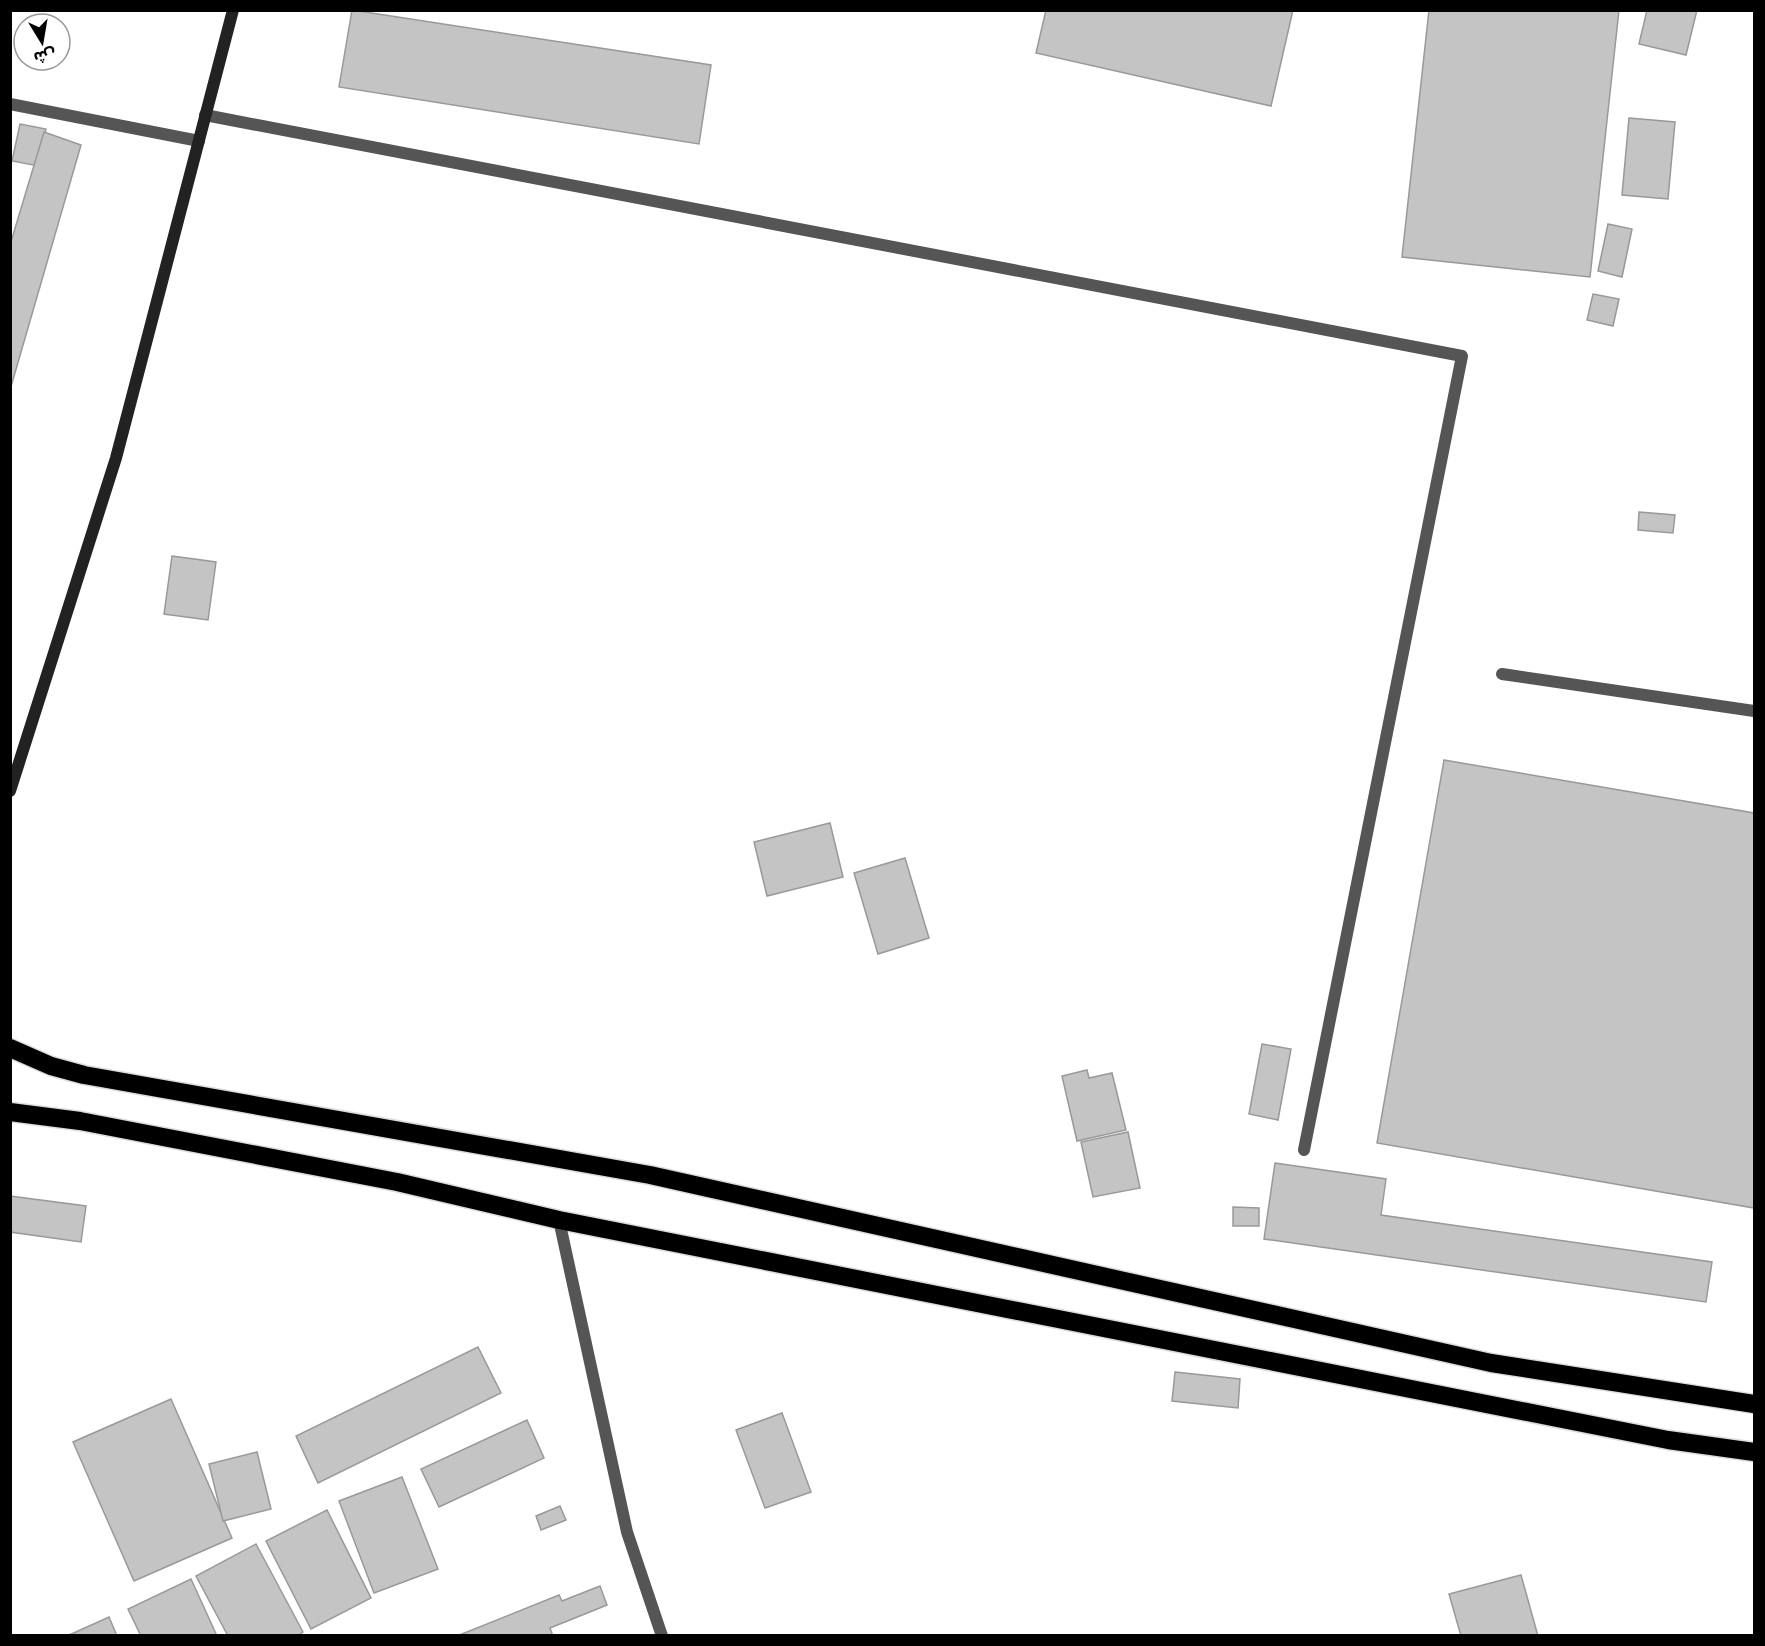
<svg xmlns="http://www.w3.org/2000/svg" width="1765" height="1646" font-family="Roboto,'Noto Sans Arabic',sans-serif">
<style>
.building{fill:#c4c4c4;stroke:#999;stroke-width:1.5}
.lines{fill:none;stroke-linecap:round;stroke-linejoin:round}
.highway-casing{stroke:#dbdbdb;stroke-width:21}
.lane{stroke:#555;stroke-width:12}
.street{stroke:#555;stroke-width:12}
.secondary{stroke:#222;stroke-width:12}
.highway{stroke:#000;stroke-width:18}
</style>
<rect width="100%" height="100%" fill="#fff"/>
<g class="building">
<path d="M352,10L711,65L699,144L339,87Z"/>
<path d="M1046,10H1293L1271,106L1036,53Z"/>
<path d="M1429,10H1619L1590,277L1402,257Z"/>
<path d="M1647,10H1697L1686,55L1639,44Z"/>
<path d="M1629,118L1675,122L1668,199L1622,195Z"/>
<path d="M20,124L46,129L38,166L12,161Z"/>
<path d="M44,132L81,145L10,390V245Z"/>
<path d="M1608,224L1632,229L1622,277L1598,271Z"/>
<path d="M1593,294L1619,299L1613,326L1587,320Z"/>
<path d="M1639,512L1675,515L1673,533L1638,530Z"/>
<path d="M172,556L216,562L208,620L164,614Z"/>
<path d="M1444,760L1754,813V1208L1377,1143Z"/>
<path d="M830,823L843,877L767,896L754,842Z"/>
<path d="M905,858L929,938L878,954L854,873Z"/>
<path d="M1262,1044L1291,1049L1278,1120L1249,1114Z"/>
<path d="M1087,1070L1089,1078L1112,1073L1126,1130L1077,1141L1062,1076Z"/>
<path d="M1128,1132L1140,1188L1093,1197L1081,1142Z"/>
<path d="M1275,1163L1386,1179L1381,1215L1712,1262L1706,1302L1264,1239Z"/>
<path d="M10,1196L86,1206L81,1242L10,1232Z"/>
<path d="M1233,1207L1259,1208V1226H1233Z"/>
<path d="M478,1347L501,1393L318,1483L296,1436Z"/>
<path d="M1175,1372L1240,1379L1238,1408L1172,1401Z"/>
<path d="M171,1399L232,1538L134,1581L73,1442Z"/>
<path d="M782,1413L811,1492L765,1508L736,1430Z"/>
<path d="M527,1420L544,1458L439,1507L421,1469Z"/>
<path d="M257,1452L271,1509L223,1521L209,1464Z"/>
<path d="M402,1477L438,1569L374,1593L339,1501Z"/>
<path d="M560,1506L566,1520L541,1530L536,1516Z"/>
<path d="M327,1510L371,1598L311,1629L266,1541Z"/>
<path d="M256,1544L303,1632L297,1636H228L196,1576Z"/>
<path d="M1521,1575L1538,1636H1461L1449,1594Z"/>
<path d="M191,1579L217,1636H141L128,1609Z"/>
<path d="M600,1586L607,1605L550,1628L553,1636H457L559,1595L562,1601Z"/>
<path d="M109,1617L117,1636H67Z"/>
</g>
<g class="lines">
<defs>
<g id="highway">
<path d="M10,1048L51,1066L84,1075L650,1175L1491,1363L1754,1404"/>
<path d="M10,1112L80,1121L397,1182L559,1220L1668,1440L1754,1452"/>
</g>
</defs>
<use href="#highway" class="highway-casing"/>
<g class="lane">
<path d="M10,104L199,141"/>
<path d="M1502,674L1754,711"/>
</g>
<g class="street">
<path d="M205,115L1462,356L1304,1150"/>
<path d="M559,1220L627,1532L662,1636"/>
</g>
<path class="secondary" d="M10,791L116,458L233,10"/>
<use href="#highway" class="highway"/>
</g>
<rect width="1765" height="1646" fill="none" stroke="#000000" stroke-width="24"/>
<g transform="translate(42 42) rotate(169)"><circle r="28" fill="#ffffff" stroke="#999999" stroke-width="1.5"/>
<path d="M0-4.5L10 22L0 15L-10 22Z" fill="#000000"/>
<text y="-9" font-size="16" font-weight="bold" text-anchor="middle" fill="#000000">ش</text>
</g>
</svg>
